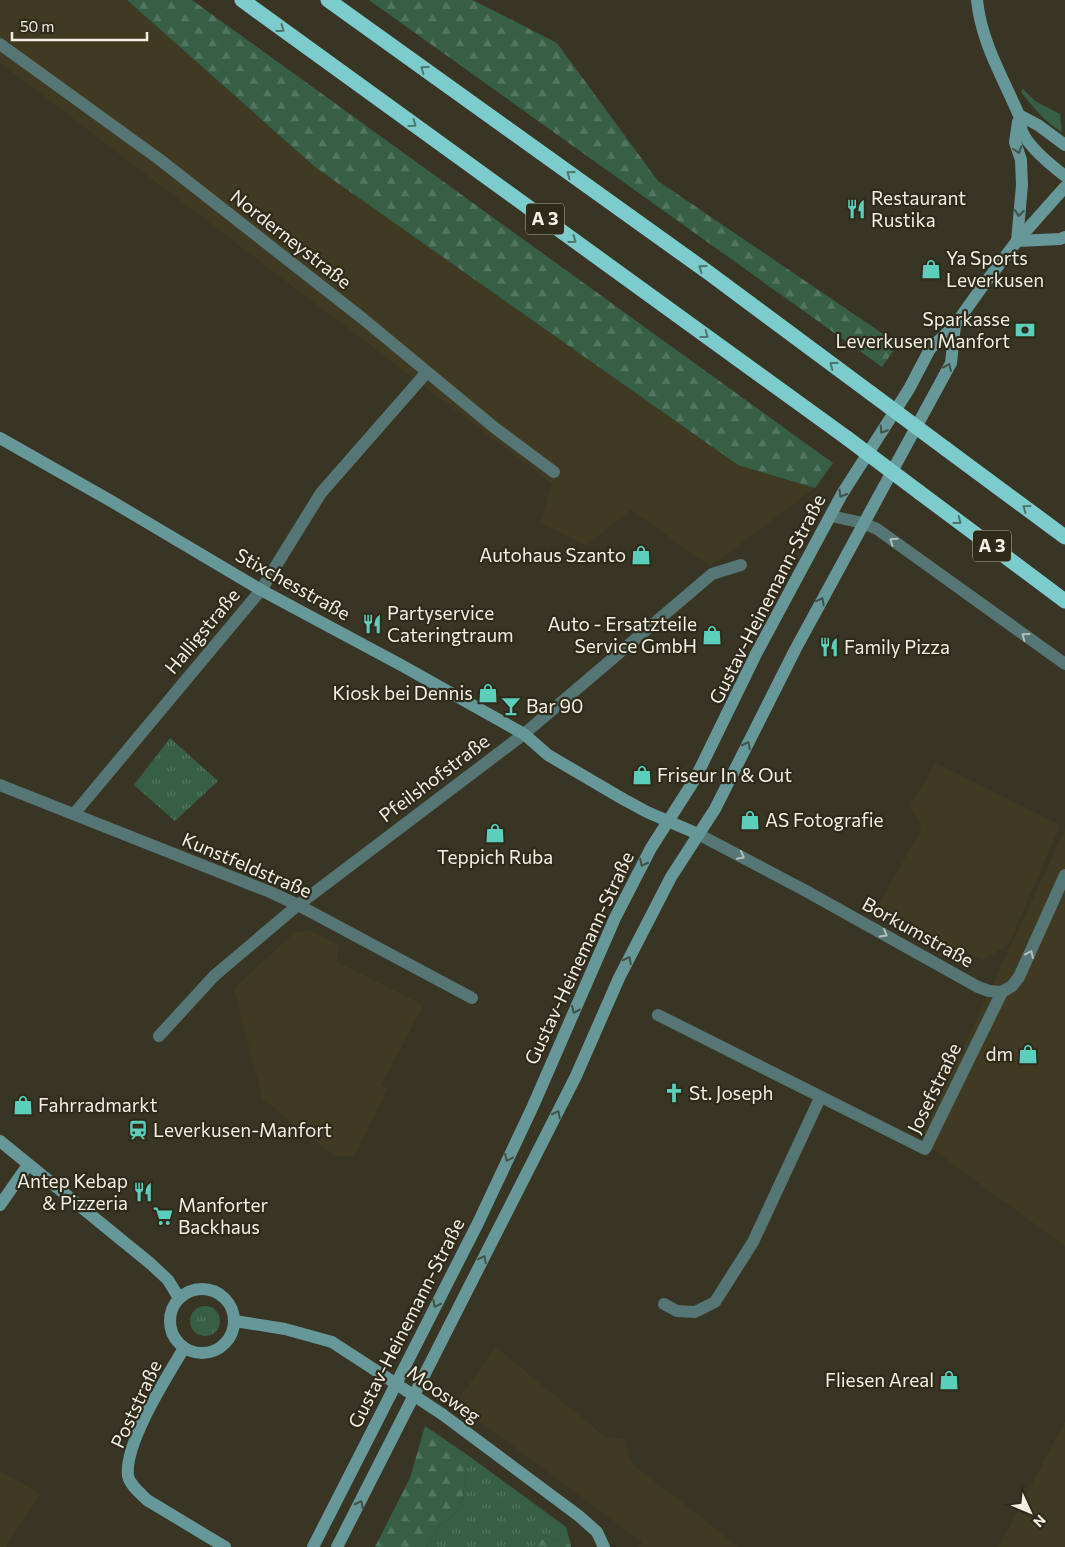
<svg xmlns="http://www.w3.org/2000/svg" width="1065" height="1547" font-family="Commissioner,sans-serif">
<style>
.built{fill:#403a23}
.grass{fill:url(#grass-tufts)}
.forest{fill:url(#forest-firs)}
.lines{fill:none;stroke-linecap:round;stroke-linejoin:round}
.street{stroke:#567575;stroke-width:12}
.secondary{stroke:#669899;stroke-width:12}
.highway{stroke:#7cccce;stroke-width:15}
.secondary-bridge{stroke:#669899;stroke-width:12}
.highway-bridge{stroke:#7cccce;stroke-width:15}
.oneway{stroke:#52736c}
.oneway2{stroke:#425147}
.oneway3{stroke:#b3beb8}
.labels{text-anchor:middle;stroke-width:4.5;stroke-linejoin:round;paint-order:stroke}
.shield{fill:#2f2b1b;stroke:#b7b4a8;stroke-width:1}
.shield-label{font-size:18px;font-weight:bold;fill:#f1eee4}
.poi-label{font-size:19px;fill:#f1eee4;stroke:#2f2b1b;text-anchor:start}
.street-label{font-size:19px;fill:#f1eee4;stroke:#2f2b1b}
</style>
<defs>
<pattern id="grass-tufts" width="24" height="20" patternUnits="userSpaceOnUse" patternTransform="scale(1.25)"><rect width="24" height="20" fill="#375f46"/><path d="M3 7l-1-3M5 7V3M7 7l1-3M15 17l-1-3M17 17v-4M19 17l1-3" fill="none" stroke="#547661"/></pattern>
<pattern id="forest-firs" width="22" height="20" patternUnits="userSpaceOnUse" patternTransform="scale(1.25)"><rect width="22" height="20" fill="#375f46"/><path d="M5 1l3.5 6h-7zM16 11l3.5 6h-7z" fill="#547661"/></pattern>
</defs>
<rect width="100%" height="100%" fill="#393525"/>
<g class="built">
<path d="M0,0H127L315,167L738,465L815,488L710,566L631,510L586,545L540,523L552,484L0,63Z"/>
<path d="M936,763L1060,825L1009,944L983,960L875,912L922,827L910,805Z"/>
<path d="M1065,830V1246L920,1140Z"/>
<path d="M309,930L339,945L337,962L423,1005L382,1085L388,1089L354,1156H333L262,1098L234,988L294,933Z"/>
<path d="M496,1347L604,1436L625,1440L630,1462L739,1547H639L642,1542L456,1403Z"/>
<path d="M1065,1421V1547H999Z"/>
<path d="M0,1471L40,1494L6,1547H0Z"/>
</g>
<g class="grass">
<path d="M1023,89L1035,101L1060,114L1062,132C1045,122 1033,107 1021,92Z"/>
<path d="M170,738L218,781L175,821L134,785Z"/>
<circle cx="205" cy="1321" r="15"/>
<path d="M469,1456L566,1527L571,1545L543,1535L534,1547H426L439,1526L461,1508Z"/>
</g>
<g class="forest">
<path d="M127,0H192L833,463L815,488L738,465L315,167Z"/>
<path d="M369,0H473L557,43L658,181L898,344L882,367Z"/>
<path d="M425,1426L469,1456L461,1508L439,1526L426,1547H375L410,1478Z"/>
<path d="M543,1535L571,1545V1547H534Z"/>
</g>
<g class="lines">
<g class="street">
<path d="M0,44L159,159L362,318L495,428L554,472"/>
<path d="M831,516L863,523L877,529L1065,664"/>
<path d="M0,785L270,892L298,905L472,998"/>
<path d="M74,814L261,590L321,493L427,372"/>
<path d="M698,834L806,891L978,987L989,991L1002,992L1012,986L1019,977L1065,875"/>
<path d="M658,1015L925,1149L1002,992"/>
<path d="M159,1036L214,976L298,905L524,734L712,574L741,565"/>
<path d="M664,1304L677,1311L695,1312L715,1302L753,1242L820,1098"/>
</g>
<g class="secondary">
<path d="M977,0C981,41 1002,76 1018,113C1021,118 1020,125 1022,131C1028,147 1052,166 1065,176"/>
<path d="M1019,115L1038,125L1065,145"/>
<path d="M1017,241L1022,185L1021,160L1015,142L1018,122"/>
<path d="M1017,241L1060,239L1065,237"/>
<path d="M0,438L111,501L261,590L401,665L524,734L548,755L623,799L647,812L698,834"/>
<path d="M0,1141L151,1264L168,1280L179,1298"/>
<path d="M0,1205L28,1165"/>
<circle cx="202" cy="1321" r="32"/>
<path d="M235,1321L285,1329L332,1342L375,1370"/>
<path d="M184,1348C167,1377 124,1443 128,1476C130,1485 140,1493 147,1500L225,1547"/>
<path d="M442,1414L579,1516L597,1532L604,1547"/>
<path d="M313,1547L478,1223L533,1106L615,918L651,848L695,779L756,654L842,494L909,389L930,349L955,325L982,287L1017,241L1065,187"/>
<path d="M337,1547L576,1076L619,978L671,877L715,809L795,650L951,363L955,325"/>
</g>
<g class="highway">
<path d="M242,0L847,438"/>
<path d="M328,0L709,273L872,394"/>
<path d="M946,449L1065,537"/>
<path d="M919,492L1065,601"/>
</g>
<path class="secondary-bridge" d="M375,1370L442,1414"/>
<g class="highway-bridge">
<path d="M872,394L946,449"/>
<path d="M847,438L919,492"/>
</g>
</g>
<defs><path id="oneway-chevron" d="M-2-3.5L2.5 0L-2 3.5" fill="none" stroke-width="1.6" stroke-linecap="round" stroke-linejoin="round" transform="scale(1.25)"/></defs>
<g class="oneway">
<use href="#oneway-chevron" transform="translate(281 29) rotate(36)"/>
<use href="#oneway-chevron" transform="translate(424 69) rotate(-144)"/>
<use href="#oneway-chevron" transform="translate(413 124) rotate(36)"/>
<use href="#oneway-chevron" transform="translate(570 174) rotate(-144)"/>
<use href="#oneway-chevron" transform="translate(573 240) rotate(36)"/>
<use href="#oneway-chevron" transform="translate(702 268) rotate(-144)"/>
<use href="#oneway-chevron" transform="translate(705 335) rotate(36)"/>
<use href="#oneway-chevron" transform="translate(833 365) rotate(-143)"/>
<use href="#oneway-chevron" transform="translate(1026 508) rotate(-144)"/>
<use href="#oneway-chevron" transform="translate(958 521) rotate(37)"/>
</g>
<g class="oneway2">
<use href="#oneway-chevron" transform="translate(1018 150) rotate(72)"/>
<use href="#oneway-chevron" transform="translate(1019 213) rotate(96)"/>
<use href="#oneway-chevron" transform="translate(948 367) rotate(-66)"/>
<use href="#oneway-chevron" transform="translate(883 430) rotate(122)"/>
<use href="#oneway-chevron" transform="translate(842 494) rotate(120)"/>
<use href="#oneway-chevron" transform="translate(821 601) rotate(-62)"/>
<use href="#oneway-chevron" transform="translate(747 745) rotate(-63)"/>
<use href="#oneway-chevron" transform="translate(643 863) rotate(117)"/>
<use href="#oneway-chevron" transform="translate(628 960) rotate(-63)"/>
<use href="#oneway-chevron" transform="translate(575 1010) rotate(114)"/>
<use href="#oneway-chevron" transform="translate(557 1114) rotate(-63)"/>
<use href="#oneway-chevron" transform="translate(508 1158) rotate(115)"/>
<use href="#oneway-chevron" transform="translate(483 1259) rotate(-63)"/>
<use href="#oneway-chevron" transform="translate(436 1304) rotate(117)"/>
<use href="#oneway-chevron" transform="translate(360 1504) rotate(-63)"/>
</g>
<g class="oneway3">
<use href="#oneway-chevron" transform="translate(893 541) rotate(-145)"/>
<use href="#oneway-chevron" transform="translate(1025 636) rotate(-144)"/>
<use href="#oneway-chevron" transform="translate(741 856) rotate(28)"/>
<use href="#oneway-chevron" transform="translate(884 934) rotate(30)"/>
<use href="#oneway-chevron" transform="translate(1030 954) rotate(-66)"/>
</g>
<defs>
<symbol id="restaurant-bare" viewBox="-9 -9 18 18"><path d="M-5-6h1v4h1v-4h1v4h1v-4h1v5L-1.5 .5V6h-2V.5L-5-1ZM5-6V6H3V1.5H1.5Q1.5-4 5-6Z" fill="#5bcebc" stroke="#2f2b1b" stroke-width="2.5" paint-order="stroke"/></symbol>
<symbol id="shop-bare" viewBox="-9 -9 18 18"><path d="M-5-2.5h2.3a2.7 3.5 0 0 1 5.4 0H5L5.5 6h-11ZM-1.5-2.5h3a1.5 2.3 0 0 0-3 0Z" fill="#5bcebc" stroke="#2f2b1b" stroke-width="2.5" paint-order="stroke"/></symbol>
<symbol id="bank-bare" viewBox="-9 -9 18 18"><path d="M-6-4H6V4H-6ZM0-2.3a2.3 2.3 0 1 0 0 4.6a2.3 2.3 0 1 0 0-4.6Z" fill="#5bcebc" stroke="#2f2b1b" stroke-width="2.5" paint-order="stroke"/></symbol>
<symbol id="bar-bare" viewBox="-9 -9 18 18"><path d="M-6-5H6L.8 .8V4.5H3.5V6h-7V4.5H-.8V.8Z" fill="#5bcebc" stroke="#2f2b1b" stroke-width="2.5" paint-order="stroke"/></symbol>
<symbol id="church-bare" viewBox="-9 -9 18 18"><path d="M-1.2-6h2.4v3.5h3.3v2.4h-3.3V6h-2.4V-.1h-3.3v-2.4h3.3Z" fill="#5bcebc" stroke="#2f2b1b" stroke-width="2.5" paint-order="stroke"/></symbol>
<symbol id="station-bare" viewBox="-9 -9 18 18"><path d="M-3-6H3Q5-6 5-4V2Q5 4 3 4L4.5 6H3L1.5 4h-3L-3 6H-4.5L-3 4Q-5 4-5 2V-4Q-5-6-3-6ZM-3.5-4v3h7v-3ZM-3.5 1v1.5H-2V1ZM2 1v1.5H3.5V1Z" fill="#5bcebc" stroke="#2f2b1b" stroke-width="2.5" paint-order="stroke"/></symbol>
<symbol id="supermarket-bare" viewBox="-9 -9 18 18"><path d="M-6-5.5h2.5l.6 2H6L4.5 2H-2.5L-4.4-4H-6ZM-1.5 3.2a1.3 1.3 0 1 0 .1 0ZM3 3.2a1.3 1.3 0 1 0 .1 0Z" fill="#5bcebc" stroke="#2f2b1b" stroke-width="2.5" paint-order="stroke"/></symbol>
</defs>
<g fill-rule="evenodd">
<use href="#restaurant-bare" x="842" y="195" width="28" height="28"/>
<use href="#shop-bare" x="917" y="255" width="28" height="28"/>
<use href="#bank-bare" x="1011" y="316" width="28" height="28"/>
<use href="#shop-bare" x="627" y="541" width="28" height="28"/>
<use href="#restaurant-bare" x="358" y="610" width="28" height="28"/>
<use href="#shop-bare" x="698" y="621" width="28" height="28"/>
<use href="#restaurant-bare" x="815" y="633" width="28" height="28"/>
<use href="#shop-bare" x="474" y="679" width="28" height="28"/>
<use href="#bar-bare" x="497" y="692" width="28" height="28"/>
<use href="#shop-bare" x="628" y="761" width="28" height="28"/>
<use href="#shop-bare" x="736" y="806" width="28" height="28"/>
<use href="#shop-bare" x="481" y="819" width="28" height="28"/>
<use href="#shop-bare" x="1014" y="1040" width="28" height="28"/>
<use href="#church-bare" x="660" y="1079" width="28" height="28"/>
<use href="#shop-bare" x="9" y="1091" width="28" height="28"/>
<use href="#station-bare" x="124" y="1116" width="28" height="28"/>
<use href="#restaurant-bare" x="129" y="1178" width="28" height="28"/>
<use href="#supermarket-bare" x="149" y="1202" width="28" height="28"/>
<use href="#shop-bare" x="935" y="1366" width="28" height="28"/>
</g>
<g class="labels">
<g class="shield">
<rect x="526" y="203.5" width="38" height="31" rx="4"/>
<rect x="973" y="530.5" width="38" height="31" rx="4"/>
</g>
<g class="shield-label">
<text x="545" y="225">A 3</text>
<text x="992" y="552">A 3</text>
</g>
<g class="poi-label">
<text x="871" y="205">Restaurant<tspan x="871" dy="22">Rustika</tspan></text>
<text x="946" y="265">Ya Sports<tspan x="946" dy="22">Leverkusen</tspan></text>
<text x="1010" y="326" text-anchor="end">Sparkasse<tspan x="1010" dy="22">Leverkusen Manfort</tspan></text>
<text x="626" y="562" text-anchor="end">Autohaus Szanto</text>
<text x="387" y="620">Partyservice<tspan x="387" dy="22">Cateringtraum</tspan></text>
<text x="697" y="631" text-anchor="end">Auto - Ersatzteile<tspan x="697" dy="22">Service GmbH</tspan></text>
<text x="844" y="654">Family Pizza</text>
<text x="473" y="700" text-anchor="end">Kiosk bei Dennis</text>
<text x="526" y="713">Bar 90</text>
<text x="657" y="782">Friseur In &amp; Out</text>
<text x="765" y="827">AS Fotografie</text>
<text x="495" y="864" text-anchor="middle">Teppich Ruba</text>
<text x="1013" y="1061" text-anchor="end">dm</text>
<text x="689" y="1100">St. Joseph</text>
<text x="38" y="1112">Fahrradmarkt</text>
<text x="153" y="1137">Leverkusen-Manfort</text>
<text x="128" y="1188" text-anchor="end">Antep Kebap<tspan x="128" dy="22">&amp; Pizzeria</tspan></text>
<text x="178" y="1212">Manforter<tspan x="178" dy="22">Backhaus</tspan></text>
<text x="934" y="1387" text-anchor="end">Fliesen Areal</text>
</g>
<g class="street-label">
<text transform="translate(291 239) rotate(38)" y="7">Norderneystraße</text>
<text transform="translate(293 584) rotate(29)" y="7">Stixchesstraße</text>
<text transform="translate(767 599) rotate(-63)" y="7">Gustav-Heinemann-Straße</text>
<text transform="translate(202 631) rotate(-50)" y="7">Halligstraße</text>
<text transform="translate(434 778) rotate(-37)" y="7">Pfeilshofstraße</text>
<text transform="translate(247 865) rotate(23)" y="7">Kunstfeldstraße</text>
<text transform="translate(918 932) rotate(29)" y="7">Borkumstraße</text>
<text transform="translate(579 958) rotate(-65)" y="7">Gustav-Heinemann-Straße</text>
<text transform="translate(934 1088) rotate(-64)" y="7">Josefstraße</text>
<text transform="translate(406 1323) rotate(-63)" y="7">Gustav-Heinemann-Straße</text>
<text transform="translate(444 1394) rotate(35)" y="7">Moosweg</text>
<text transform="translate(136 1404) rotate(-65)" y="7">Poststraße</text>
</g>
</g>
<g transform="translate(1030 1512) rotate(134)" stroke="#2f2b1b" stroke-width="4" paint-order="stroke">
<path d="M0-4L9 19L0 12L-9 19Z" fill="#f1eee4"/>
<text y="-8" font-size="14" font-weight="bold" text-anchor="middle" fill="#f1eee4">N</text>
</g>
<path d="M12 32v8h135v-8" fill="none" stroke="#f1eee4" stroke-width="2.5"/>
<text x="20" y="32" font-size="15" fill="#f1eee4" stroke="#2f2b1b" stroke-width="4" paint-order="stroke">50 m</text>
</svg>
